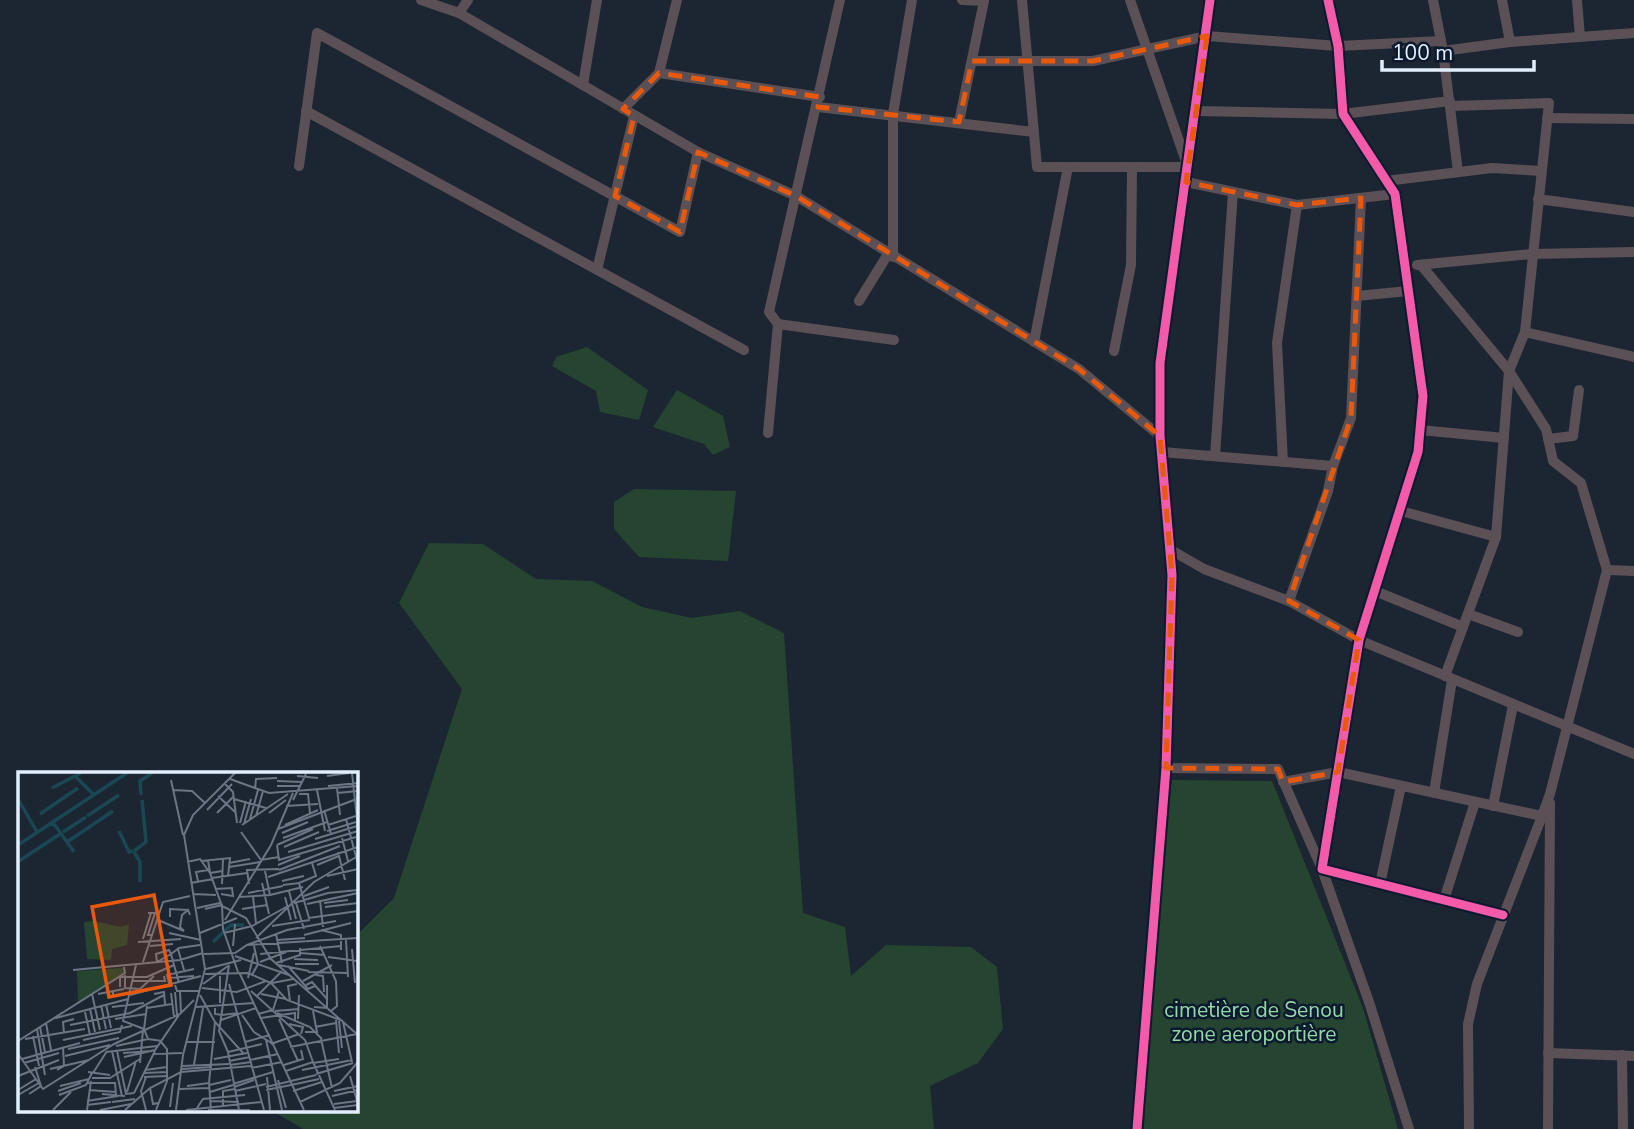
<svg xmlns="http://www.w3.org/2000/svg" width="1634" height="1129" font-family="'Nunito Sans',sans-serif">
<style>
.green{fill:#254530}
.lines{fill:none;stroke-linecap:round;stroke-linejoin:round}
.minor{stroke:#5b5055;stroke-width:10}
.cycleway-casing{stroke:#0b1a2f;stroke-width:13}
.cycleway{stroke:#f35aa7;stroke-width:9}
.marked{fill:none;stroke:#e8590c;stroke-width:5;stroke-dasharray:14 9;stroke-linejoin:round}
.labels{text-anchor:middle;stroke-width:5;stroke-linejoin:round;paint-order:stroke}
.park-label{font-size:21px;fill:#94d8a5;stroke:#0b1a2f}
.inset-river{fill:none;stroke:#194853;stroke-width:3.5}
.inset-road{fill:none;stroke:#6c7583;stroke-width:2}
.view{fill:#e8590c;fill-opacity:0.15;stroke:#e8590c;stroke-width:3.5}
.inset-edge{fill:none;stroke:#e3eefd;stroke-width:3.5}
</style>
<rect width="100%" height="100%" fill="#1c2532"/>
<g class="green">
<path d="M587,347L648,390L639,420L600,412L596,391L552,366L556,357Z"/>
<path d="M677,390L723,416L730,447L713,455L704,444L653,427Z"/>
<path d="M634,489L736,491L728,561L639,557L614,529V502Z"/>
<path d="M429,543L483,544L536,579L592,581L642,607L692,618L740,611L784,633L803,913L845,927L851,976L886,945L971,947L997,967L1003,1029L978,1063L930,1086L934,1129H303L271,1110H355V937L394,898L462,689L399,603Z"/>
<path d="M1172,780L1272,781L1363,1008L1398,1129H1144L1147,1014Z"/>
</g>
<g class="lines">
<g class="minor">
<path d="M421,0L459,13L698,152L796,196L1079,369L1160,436"/>
<path d="M1022,0L1037,167H1188L1130,0"/>
<path d="M1328,0L1338,46L1343,114L1395,194L1423,396L1418,452L1359,640L1322,869L1503,915"/>
<path d="M1433,0L1443,51L1510,42L1634,33"/>
<path d="M1502,0L1510,42"/>
<path d="M1577,0L1580,37"/>
<path d="M459,13L468,0"/>
<path d="M1443,51L1458,172"/>
<path d="M972,61H1093L1207,36L1338,46L1441,41"/>
<path d="M659,73L820,97"/>
<path d="M583,85L597,0"/>
<path d="M818,107L1034,132"/>
<path d="M623,109L659,73L677,0"/>
<path d="M306,111L744,350"/>
<path d="M1197,111L1343,114L1450,101"/>
<path d="M1547,118L1634,119"/>
<path d="M959,122L984,1L962,0"/>
<path d="M299,166L317,33L680,232L698,152"/>
<path d="M1386,181L1492,168L1541,171"/>
<path d="M1186,182L1297,205L1395,194"/>
<path d="M1538,199L1634,212"/>
<path d="M893,257V114L912,0"/>
<path d="M1417,265L1532,254L1634,252"/>
<path d="M597,270L634,116"/>
<path d="M1357,296L1408,291"/>
<path d="M859,301L888,254"/>
<path d="M778,324L894,340"/>
<path d="M1525,332L1634,357"/>
<path d="M1034,342L1068,167"/>
<path d="M1114,351L1131,265L1132,167"/>
<path d="M1420,430L1504,438"/>
<path d="M768,433L778,324L769,312L840,0"/>
<path d="M1548,439L1573,436L1579,390"/>
<path d="M1162,452L1333,466L1328,491L1289,601"/>
<path d="M1215,456L1233,192"/>
<path d="M1283,462L1277,343L1297,205"/>
<path d="M1333,466L1351,418L1361,198"/>
<path d="M1401,511L1496,537"/>
<path d="M1171,550L1204,569L1289,601L1359,640L1634,754"/>
<path d="M1607,570L1634,571"/>
<path d="M1375,591L1463,627"/>
<path d="M1468,614L1518,632"/>
<path d="M1445,676L1496,537L1509,371L1525,332L1549,103L1450,106"/>
<path d="M1166,768L1278,769L1322,869L1369,1002L1409,1129"/>
<path d="M1283,782L1338,772L1542,816L1550,794L1607,570L1581,483L1553,461L1546,429L1509,371L1421,265"/>
<path d="M1434,793L1452,680"/>
<path d="M1493,806L1513,705"/>
<path d="M1380,884L1401,786"/>
<path d="M1444,900L1475,802"/>
<path d="M1548,1053L1634,1056"/>
<path d="M1622,1055L1623,1129"/>
<path d="M1137,1129L1166,768L1172,575L1160,436V363L1210,0"/>
<path d="M1469,1129L1468,1024L1477,984L1542,816"/>
<path d="M1548,1129L1550,803"/>
</g>
<defs>
<g id="cycleway">
<path d="M1328,0L1338,46L1343,114L1395,194L1423,396L1418,452L1359,640L1322,869L1503,915"/>
<path d="M1137,1129L1166,768L1172,575L1160,436V363L1210,0"/>
</g>
</defs>
<use href="#cycleway" class="cycleway-casing"/>
<use href="#cycleway" class="cycleway"/>
</g>
<path class="marked" d="M1207,36L1186,182L1297,205L1361,198L1351,418L1289,601L1359,640L1338,772L1283,782L1278,769L1166,768L1172,575L1160,436L1079,369L796,196L698,152L680,232L615,196L634,116L623,109L659,73L820,97L818,107L959,122L972,61H1093Z"/>
<g class="labels">
<g class="park-label">
<text x="1254" y="1017">cimetière de Senou<tspan x="1254" dy="24">zone aeroportière</tspan></text>
</g>
</g>
<g transform="translate(18 772)">
<rect width="340" height="340" fill="#1c2532"/>
<path d="M75,149L103,155L111,152L109,173L94,177L93,188L69,187L66,150ZM106,196L107,201L60,230L59,199Z" fill="#254530"/>
<path class="inset-river" d="M57,4L76,23M34,16L63,1M123,23L122,9L134,1M0,27L19,60M22,42L60,16M69,44L101,23M32,52L37,53L56,80M101,59L111,80L115,79M45,60L68,45M49,70L95,39M0,73L109,1M116,79L128,70L124,28M116,80L122,90V110M1,89L42,62M195,170L213,153H226"/>
<path class="inset-road" d="M334,1L340,56M279,4L300,6M309,4L331,1M212,7L251,21L340,14M153,8L165,63M259,9L284,10M207,12L215,20L219,51M259,14H282M310,14L340,11M319,16L322,43M237,17L238,7L259,6M155,18L174,19L187,31M299,18L307,59M319,21L340,19M281,22H290L292,41M200,24L217,40M216,27L248,36M275,28L288,2M268,34L300,32M189,38L214,12M306,38L313,62M199,41L216,24M251,41L268,28M238,44L245,19M232,47L240,18M328,47L340,92M222,51L228,29M226,52L233,27M224,53L270,22M267,53L300,38M310,53L338,44M260,57L336,28M309,59L338,50M223,60L243,88L261,85M264,61L290,50M265,66L309,50M324,66L330,89M297,67L339,54M259,73L261,88L338,65M259,73L295,57M266,75L301,60M270,80L340,59M320,80L327,108M190,88L192,101L204,99M183,89L212,86L210,104M169,90L182,87L192,101L204,134L228,146L253,187L340,263M211,91L232,87M260,93L282,84M299,93L321,84M211,95L242,90M261,98L322,74M309,104L340,97M250,105L340,75M194,106L229,101M180,109L178,100L190,98M264,109L286,104M173,111L195,107M244,111L251,142M281,111L298,104L294,91M204,112L205,87M231,112L229,98L261,97M265,113L281,111L291,146L340,139M197,117L214,116L215,124L203,122M271,119L278,147M230,121L265,114M175,122L198,123M222,122V125L252,123L247,99M252,123L285,115M286,124L311,115M235,125L238,151M267,125L273,148M302,128L305,155M276,131L310,121L340,118M278,131L286,157M306,131L330,128M289,132L340,121M307,135L340,131M179,136L202,131M187,137L204,133L205,157L220,200M224,137L249,133M130,141H137L130,163H135M152,145V137L170,138M140,148L166,159L162,155L164,143L170,138L172,143M207,148L253,73L275,21M234,154L270,134M254,154L292,148M303,158L323,163V178M151,161L183,168M182,161L219,146M206,161L234,154M258,162L264,191M286,163L333,151M238,166L296,110L340,84M125,167L133,141M259,168L287,166M328,168L330,205M120,170L163,167M229,173L269,158L318,149M132,174L155,172M215,174L217,152M302,174L318,209L319,234L313,239M160,177L166,198M334,177L337,211M282,181L307,183M186,182L217,181L229,173L340,166M242,182L323,174M217,184L271,203M310,185L340,189M276,187L300,188M125,190L145,130L172,124M242,190L268,180M258,191L282,183V176M277,192H301M118,193L105,249L126,257M211,193L201,259L210,280L221,338M261,193L291,199M270,194L290,217L297,214M188,197L223,188M55,198L162,188L185,181M221,200L286,338M290,200L330,201M187,202L230,201L253,211L269,228L325,249M107,203V216L122,217L136,204M234,203L240,192L236,174M298,203L305,204L306,220M202,204V231M150,206L176,204M230,206L236,181M114,209H147L146,204M285,209L314,193M161,211L153,182L151,178L138,182L139,190L153,182L161,176L182,173M254,211L275,207M185,212L210,194M211,212L246,338M157,213L159,219H182M288,213L294,210L309,227M102,215V205H129L156,193M152,215L149,203L176,197M184,216L219,220L248,209M95,219V224L112,221M162,219L163,241M233,219L287,268L295,290M157,220L159,243M153,221L156,245M74,222L82,258M80,222L106,217M136,222L146,220L147,232M243,222L268,227M112,223L183,204M182,223L197,250L226,282M238,225L264,199M272,229L270,214L279,212M88,232L93,256M83,233L88,257M129,234L126,257L130,267M94,235L126,231M178,235L236,231M296,235L309,236V213M129,236L154,232M197,236V242L204,243L220,241M72,237L77,260M257,239L281,237M67,240L72,263M259,241L292,255L304,267M240,242L255,238L261,219M224,243L236,260L255,272M38,246L110,227M243,246L277,241V248M97,247L128,242M261,247L280,289M280,247L281,223M203,248L238,236M318,248L321,281M321,249L324,276M325,250L334,290M28,251L33,278M271,252L285,255L283,262M52,253L112,241L146,223M22,255L27,280M297,255L318,251M19,257L27,303M287,260H299L295,239M46,261L45,250L56,247M15,264L21,294M7,267L67,257M303,267L314,316M45,268L114,254M65,268L102,260L104,253M248,268L264,338M0,269L107,201L106,195M169,270H197M227,270L252,263M253,272L281,262M98,274L130,267L144,269M272,275L339,262M50,277L101,266M94,279L104,324M99,279L108,322L116,321M88,280L139,274M210,280L244,272M105,281L134,279M0,282L25,317L96,272L162,242L176,228M135,282L164,281M47,284L92,273M106,285L137,278L161,243M4,287L62,271M196,287L229,281M232,288L260,282M211,289L232,285M6,291L41,281M122,291L125,258M295,291L321,287M176,293L185,236M212,293L233,290M266,293L285,287L283,278M164,294L211,292M233,296L264,290M32,297L71,288M164,297L194,295M39,298L46,294L45,275M127,298L149,295M284,298L334,288M268,299L295,290L317,338M70,300L92,303M75,301L89,279M126,301L149,300M298,302L335,291M0,304L41,288M332,304L339,329M126,305L148,304M128,305L123,319L128,338M249,305L252,338M74,306H92L122,287M260,308L268,336M69,311H97L98,323M215,312L255,300M191,313L213,308M273,313L301,307M42,314L71,307M169,314L191,311M216,315L236,308M248,315L298,303M132,316L135,332L140,331M161,317L191,316M0,318L18,307M71,318L98,320M248,318L273,313M40,319L63,311M217,319L248,312M275,319L304,310M316,319L340,314M109,320L118,289M192,320L215,313M116,321L137,279M11,322L23,314L17,295M84,322L107,324M0,323L21,311M41,323L68,313L74,301M314,324L340,318M69,329L100,324M193,329L221,330M94,330L117,327M282,330L322,311L340,290M316,332L339,329M69,333L93,330M205,334V319L217,317M152,335L155,311M179,336L185,327L227,323M316,336L340,333M35,338L53,320M69,338L73,309M82,338L113,332M107,338L132,316L163,300L233,294M138,338L149,309V277L143,270M158,338L165,283L187,197L166,63L175,43L217,1M168,338L243,330M190,338H232M193,338L191,311L197,250"/>
<path class="view" d="M136,123L153,213L91,225L74,135Z"/>
<rect width="340" height="340" class="inset-edge"/>
</g>
<path d="M1382 60v10h152v-10" fill="none" stroke="#e3eefd" stroke-width="3.5"/>
<text x="1392" y="60" font-size="21" fill="#e3eefd" stroke="#0b1a2f" stroke-width="5" paint-order="stroke">100 m</text>
</svg>
